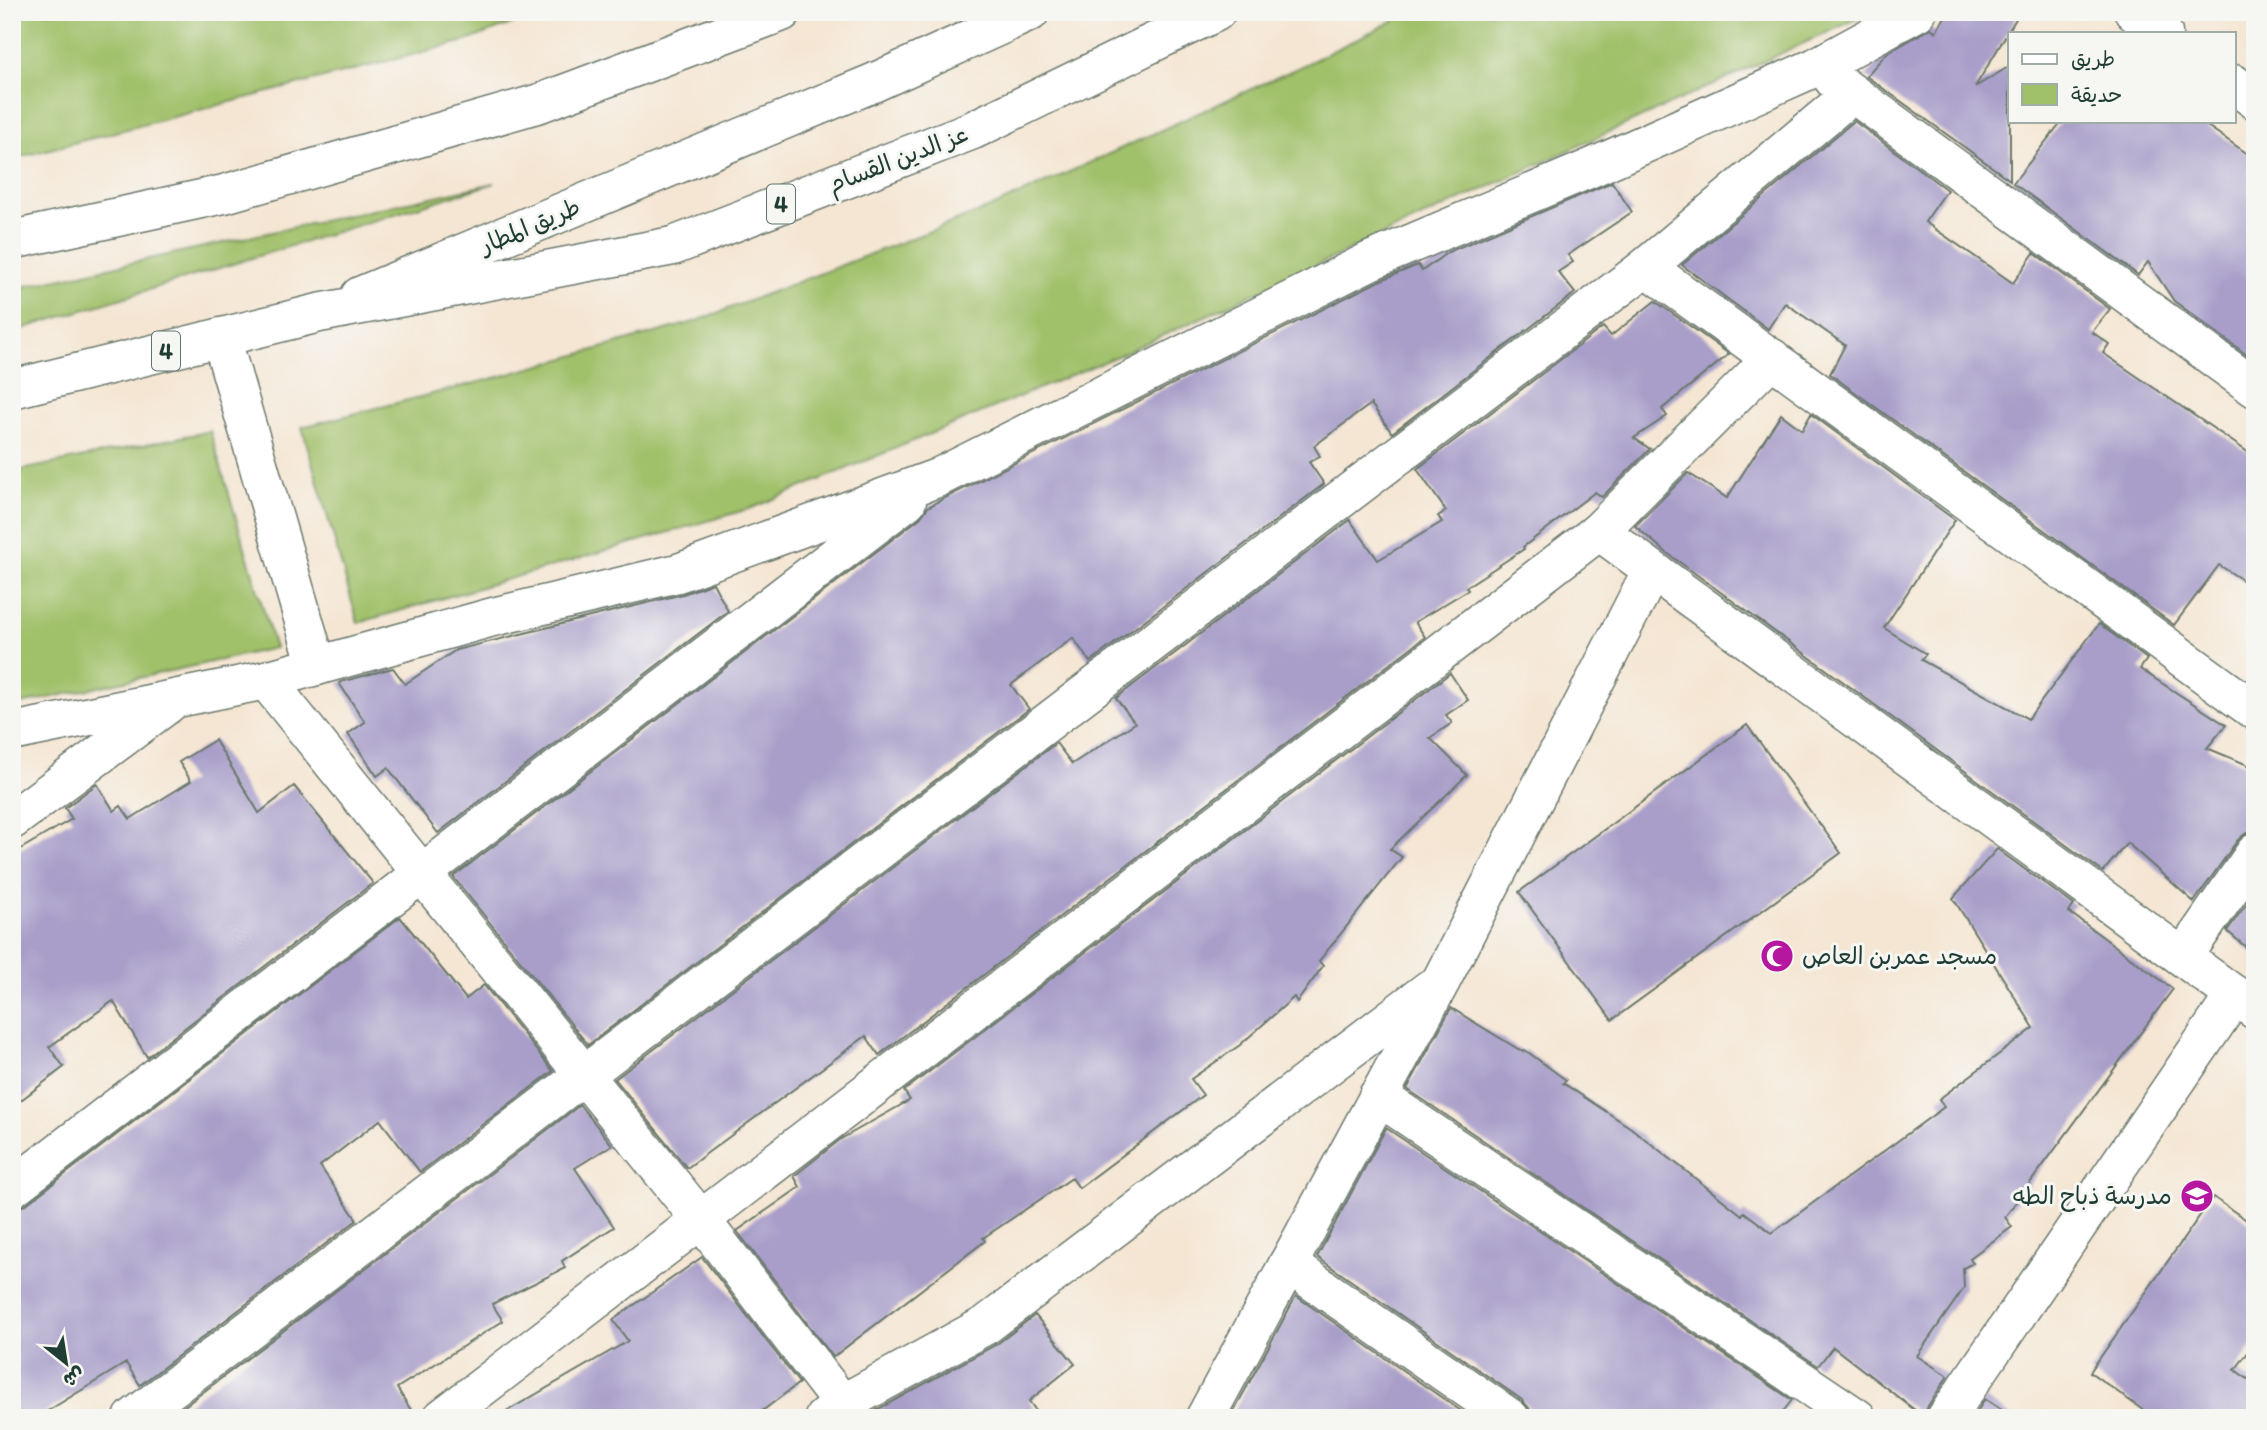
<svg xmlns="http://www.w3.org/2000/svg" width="2267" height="1430" font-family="Itim,'Playpen Sans Arabic',sans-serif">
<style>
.green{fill:#a0c069;stroke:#607e4e;stroke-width:2}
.building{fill:#a89ec9}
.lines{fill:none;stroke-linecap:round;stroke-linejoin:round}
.street-casing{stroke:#6a786c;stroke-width:41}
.primary-casing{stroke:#6a786c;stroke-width:41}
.highway-casing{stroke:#6a786c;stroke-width:41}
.street{stroke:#fff;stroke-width:38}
.primary{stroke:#fff;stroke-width:38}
.highway{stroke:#fff;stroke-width:38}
.labels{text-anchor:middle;stroke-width:6;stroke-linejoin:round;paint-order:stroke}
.shield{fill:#f6f6f2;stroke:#60746d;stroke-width:2}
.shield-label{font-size:23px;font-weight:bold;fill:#1f3d34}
.street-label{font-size:24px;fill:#1f3d34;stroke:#f6f6f2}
.poi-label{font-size:24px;fill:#1f3d34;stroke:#f6f6f2;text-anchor:start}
</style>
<rect width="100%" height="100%" fill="#f6f6f2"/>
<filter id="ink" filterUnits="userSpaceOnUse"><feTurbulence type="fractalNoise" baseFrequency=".0143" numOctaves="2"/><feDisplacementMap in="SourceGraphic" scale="14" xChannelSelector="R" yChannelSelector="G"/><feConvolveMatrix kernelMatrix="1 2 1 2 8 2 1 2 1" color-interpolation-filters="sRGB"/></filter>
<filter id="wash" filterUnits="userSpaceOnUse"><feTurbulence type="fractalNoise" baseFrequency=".00686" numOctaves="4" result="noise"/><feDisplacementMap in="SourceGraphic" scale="28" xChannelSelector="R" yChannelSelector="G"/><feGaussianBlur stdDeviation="1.57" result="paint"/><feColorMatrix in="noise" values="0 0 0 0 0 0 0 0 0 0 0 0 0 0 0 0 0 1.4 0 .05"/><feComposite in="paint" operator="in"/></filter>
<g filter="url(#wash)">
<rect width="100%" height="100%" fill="#f5e6d3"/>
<g class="green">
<path d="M12,12H543L469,40L12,159Z"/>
<path d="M1411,12H1872L1122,354L752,508L358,623L302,427L491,379L694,322L990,208L1304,65Z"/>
<path d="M495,183L12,332V289Z"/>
<path d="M210,431L275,648L12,706V472Z"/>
</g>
<g id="blocks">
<g class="building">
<path d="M1948,12H2020L1975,87L2010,66V180L1866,76L1886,54L1931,28L1936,32Z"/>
<path d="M1854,121L1947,190L1925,222L2013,283L2034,253L2110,309L2092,332L2109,344L2103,353L2255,457V588L2219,565L2174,625L1830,374L1845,345L1785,303L1768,329L1682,265Z"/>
<path d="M2062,121H2200L2255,159V361L2174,301L2148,262L2138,275L2013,183Z"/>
<path d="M1612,182L1632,212L1568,255L1573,262L1558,272L1575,293L1392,433L1371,404L1314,446L1320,456L1309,462L1324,484L1090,662L1073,638L1011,685L1029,709L588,1045L453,877L920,518L928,507L939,501L1379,281L1418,265L1422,271L1448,252Z"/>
<path d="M1655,301L1729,354L1662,409L1667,416L1634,438L1650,449L1602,497L1595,492L1523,547L1524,549L1466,587L1468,590L1415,622L1425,637L879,1055L866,1036L687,1168L615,1079L1056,743L1072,764L1135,723L1116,698L1350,520L1378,560L1442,522L1438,516L1446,511L1417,469L1603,327L1611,336Z"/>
<path d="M1781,414L1802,430L1811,414L1955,520L1884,628L1926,654L1921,660L2028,719L2099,624L2147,659L2140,669L2226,725L2207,748L2255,768V831L2245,834L2237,841L2194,902L2127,843L2103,872L1667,553L1635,526L1688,473L1727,498Z"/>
<path d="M713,583L728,611L438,833L388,768L377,776L348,734L365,722L339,683L341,682L393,668L405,684L456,650L683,594Z"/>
<path d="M1450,673L1468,700L1446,715L1452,723L1430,738L1467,775L1390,849L1402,857L1319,961L1323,966L1297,1002L1294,997L1240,1045L1191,1079L1203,1095L1079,1188L1072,1178L983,1238L985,1241L833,1357L737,1231L800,1187L794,1176L841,1139L910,1100L904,1091Z"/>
<path d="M1747,725L1841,853L1612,1020L1519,892Z"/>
<path d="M215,740L259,813L294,786L373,883L147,1057L113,1001L49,1047L64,1067L12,1107V854L72,819L65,808L97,784L114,811L121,806L130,819L191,781L179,762Z"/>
<path d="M1997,849L2074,905L2069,912L2173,989L2005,1217L2012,1227L1970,1258L1973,1263L1963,1268L1964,1288L1917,1356L1948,1376L1928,1406L1924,1417L1833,1347L1818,1366L1407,1089L1451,1008L1523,1052L1525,1050L1566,1080L1563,1083L1631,1128L1742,1215L1744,1212L1772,1233L1944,1107L1939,1099L2034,1028L1953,898Z"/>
<path d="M2255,892V955L2227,931Z"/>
<path d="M400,917L466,999L484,985L553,1071L420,1172L380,1120L320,1166L357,1220L140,1385L126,1363L36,1418H12V1209L25,1205Z"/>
<path d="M580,1105L612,1145L575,1168L614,1227L562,1261L565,1268L492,1304L503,1321L397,1388L416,1418H169Z"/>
<path d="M1386,1128L1792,1400L1778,1418H1532L1529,1408L1522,1400L1317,1257Z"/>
<path d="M2213,1197L2255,1226V1343L2235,1370L2255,1384V1418H2154L2090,1372Z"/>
<path d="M702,1257L799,1383L753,1418H495L628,1341L613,1320Z"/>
<path d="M1296,1296L1471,1418H1230Z"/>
<path d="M1035,1315L1075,1364L1029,1401L1041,1418H874L873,1412L997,1344Z"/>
<path d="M1985,1399L2014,1418H1973Z"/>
</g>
</g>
</g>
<g filter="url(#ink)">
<use href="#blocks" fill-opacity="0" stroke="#6a786c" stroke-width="2"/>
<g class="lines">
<defs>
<g id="street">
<path d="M2134,12L2163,33"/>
<path d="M1833,79L2255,388"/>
<path d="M2234,84L2255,100"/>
<path d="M1646,267L2255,711"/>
<path d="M221,337L317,666"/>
<path d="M1599,531L2255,1010"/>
<path d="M266,680L701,1220L853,1418"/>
<path d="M12,732L266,680L493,617L678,573L937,478L1370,261L1591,168L1816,67L1917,12"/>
<path d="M12,820L168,704"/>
<path d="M2183,957L2255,853"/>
<path d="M1378,1096L1857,1418"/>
<path d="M12,1188L907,501"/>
<path d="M1288,1264L1510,1418"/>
<path d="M133,1418L1646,267L1852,94"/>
<path d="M442,1418L1599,531L1772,358"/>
<path d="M824,1418L842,1404L986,1325L1430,989"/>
<path d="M1205,1418L1441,981L1652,570"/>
<path d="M1946,1418L2235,995"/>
</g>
<path id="primary" d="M360,296L873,83L1030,12"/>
<g id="highway">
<path d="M12,240L224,194L540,103L782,12"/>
<path d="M12,389L319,313L673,246L973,130L1216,12"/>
</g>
</defs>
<use href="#street" class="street-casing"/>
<use href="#primary" class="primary-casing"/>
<use href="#highway" class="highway-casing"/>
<use href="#street" class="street"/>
<use href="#primary" class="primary"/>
<use href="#highway" class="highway"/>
</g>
</g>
<defs>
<symbol id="mosque-disc" viewBox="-11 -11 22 22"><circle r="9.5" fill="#b5179e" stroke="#f6f6f2"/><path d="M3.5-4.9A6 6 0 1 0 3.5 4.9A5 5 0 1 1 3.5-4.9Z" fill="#fff"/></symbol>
<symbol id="school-disc" viewBox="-11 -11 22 22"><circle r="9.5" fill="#b5179e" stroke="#f6f6f2"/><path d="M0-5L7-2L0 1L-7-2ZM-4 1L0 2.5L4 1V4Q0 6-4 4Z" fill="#fff"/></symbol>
</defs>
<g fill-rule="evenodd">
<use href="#mosque-disc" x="1758" y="937" width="38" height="38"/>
<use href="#school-disc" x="2178" y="1177" width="38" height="38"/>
</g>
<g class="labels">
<g class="shield">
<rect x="767" y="184.5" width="28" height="39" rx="5"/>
<rect x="152" y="331.5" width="28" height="39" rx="5"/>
</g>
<g class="shield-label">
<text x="781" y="212">4</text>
<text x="166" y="359">4</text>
</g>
<g class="street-label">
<text transform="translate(898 159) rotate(-21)" y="8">عز الدين القسام</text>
<text transform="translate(530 226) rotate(-23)" y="8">طريق المطار</text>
</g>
<g class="poi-label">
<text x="1802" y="964">مسجد عمربن العاص</text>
<text x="2172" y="1204" text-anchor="end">مدرسة ذباح الطه</text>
</g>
</g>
<rect width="2267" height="1430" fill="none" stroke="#f6f6f2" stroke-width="42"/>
<rect x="2008" y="32" width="228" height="91" fill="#f6f6f2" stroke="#a0aca6" stroke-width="2"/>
<rect x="2022" y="54" width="35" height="10" fill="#ffffff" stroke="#a0aca6" stroke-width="2"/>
<text x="2071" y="66" font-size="21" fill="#1f3d34">طريق</text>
<rect x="2022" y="84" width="35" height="21" fill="#a0c069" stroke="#a0aca6" stroke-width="2"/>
<text x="2071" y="102" font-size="21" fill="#1f3d34">حديقة</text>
<g transform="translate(66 1363) rotate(150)" stroke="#f6f6f2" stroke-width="5" paint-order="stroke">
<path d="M0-5L12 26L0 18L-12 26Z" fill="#1f3d34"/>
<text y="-10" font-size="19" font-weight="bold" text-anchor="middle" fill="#1f3d34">ش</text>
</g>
</svg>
